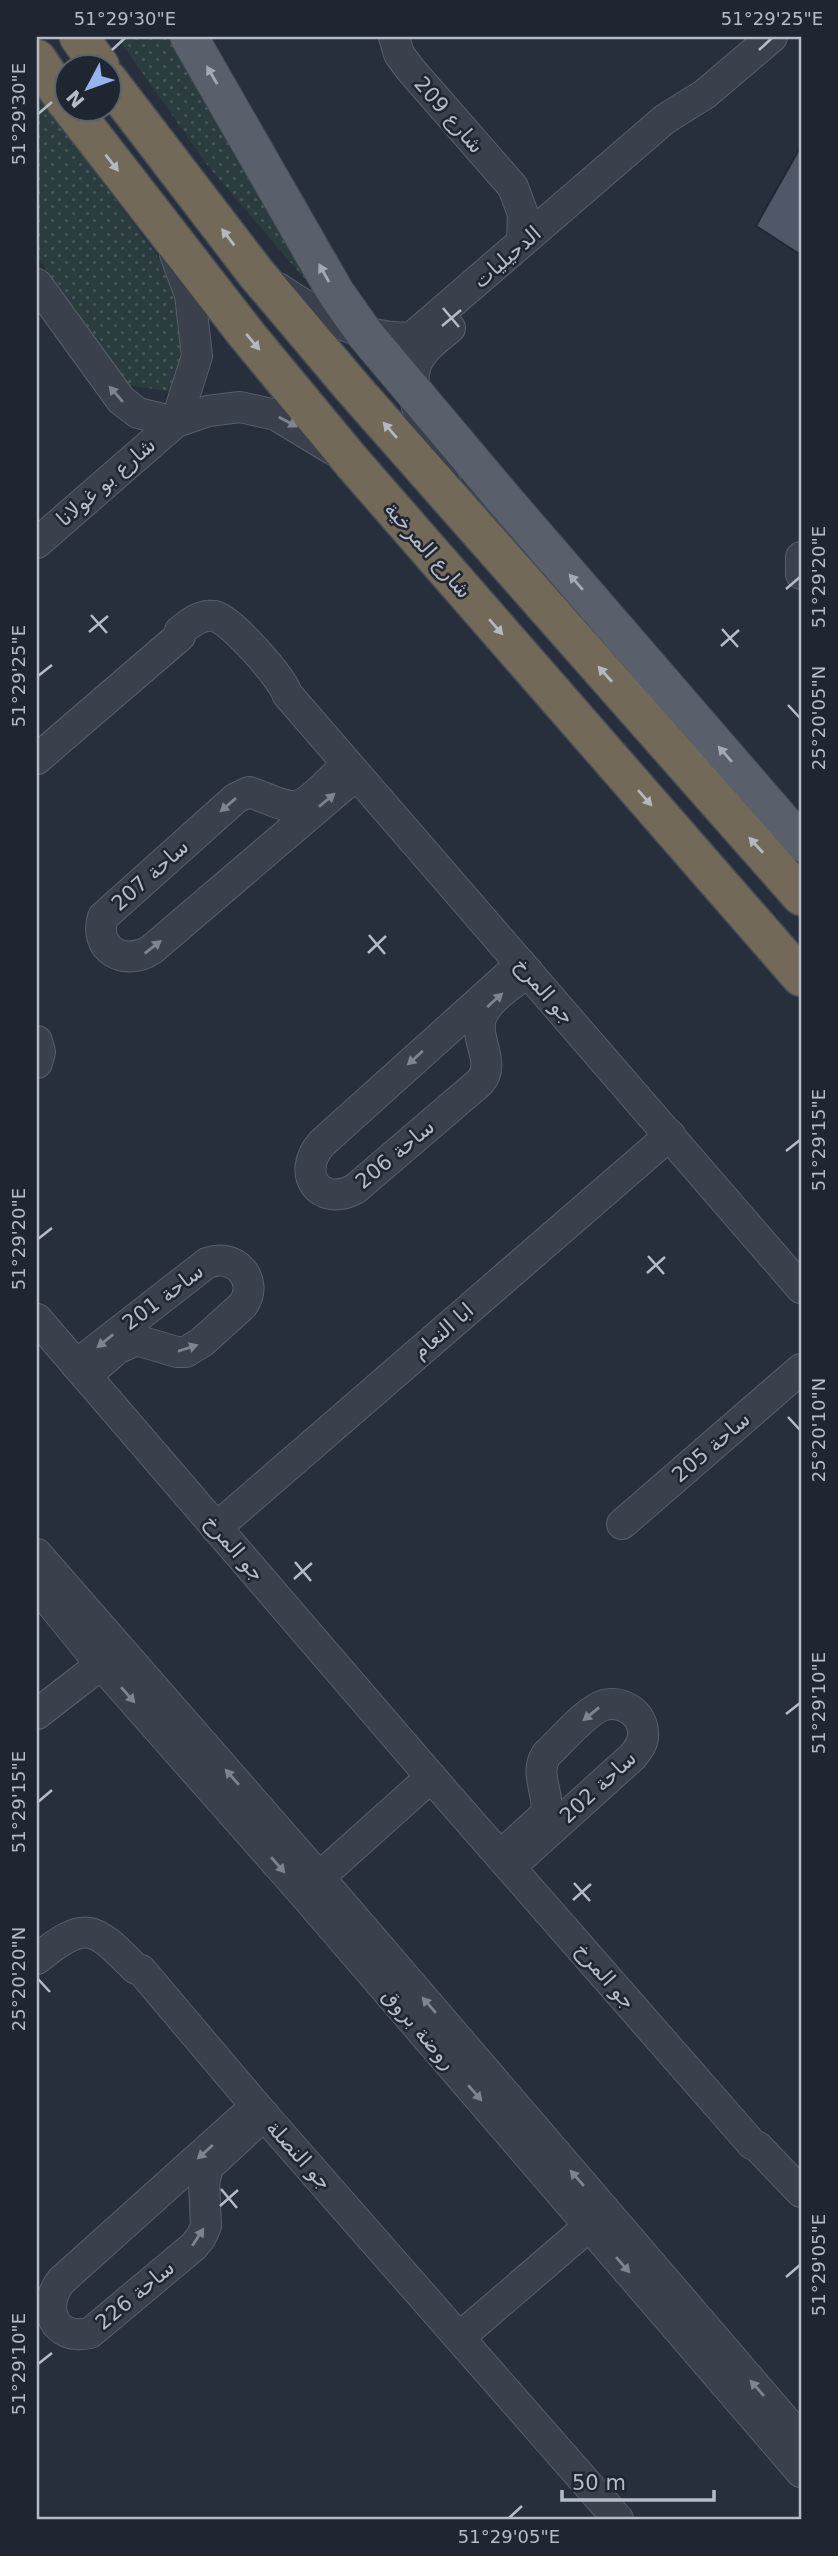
<svg xmlns="http://www.w3.org/2000/svg" width="838" height="2556" font-family="'DejaVu Sans','Noto Naskh Arabic',sans-serif">
<style>
.park{fill:url(#park-dots)}
.building{fill:#505867;stroke:#212833;stroke-width:2}
.lines{fill:none;stroke-linecap:round;stroke-linejoin:round}
.minor-casing{stroke:#585f6a;stroke-width:32}
.major-casing{stroke:#434a55;stroke-width:39}
.highway-casing{stroke:#454c57;stroke-width:41}
.minor{stroke:#3a414c;stroke-width:30}
.major{stroke:#59606c;stroke-width:37}
.highway{stroke:#726958;stroke-width:38}
.oneway{fill:#a3aab5}
.oneway2{fill:#b3b8c1}
.oneway3{fill:#7e8590}
.ticks{fill:none;stroke:#b6bcc7;stroke-width:2.5}
.labels{text-anchor:middle;stroke-width:5;stroke-linejoin:round;paint-order:stroke}
.street-label{font-size:21px;fill:#b6bcc7;stroke:#1f2631}
.neatline{fill:none;stroke:#b6bcc7;stroke-width:2.5}
.ticks-label{font-size:18px;text-anchor:middle;fill:#b6bcc7}
</style>
<defs>
<pattern id="park-dots" width="8" height="8" patternUnits="userSpaceOnUse" patternTransform="scale(1.75)"><rect width="8" height="8" fill="#2a3c3e"/><path d="M2 2h.1M6 6h.1" fill="none" stroke="#475658" stroke-width="1.8" stroke-linecap="round"/></pattern>
</defs>
<rect width="100%" height="100%" fill="#272f3c"/>
<g class="park">
<path d="M117,37H176L316,292L208,166Z"/>
<path d="M37,94L158,257L177,291L185,349L172,392L128,385L37,256Z"/>
</g>
<path class="building" d="M801,146V255L756,226Z"/>
<g class="lines">
<defs>
<g id="minor">
<path d="M394,37L399,54L410,69L513,187L523,214L522,242"/>
<path d="M175,254L190,295L197,356L176,422"/>
<path d="M37,284L121,400L138,413L176,422"/>
<path d="M278,288C318,315 363,341 412,337L665,119L705,94L772,37"/>
<path d="M447,487C434,455 405,398 416,365C422,349 438,338 450,328"/>
<path d="M37,543L176,422L208,411L240,407L276,415L332,449"/>
<path d="M801,557V574"/>
<path d="M37,759L180,636V631C190,623 201,614 214,616C230,618 284,680 287,694L801,1288"/>
<path d="M347,764C335,775 307,808 291,806C277,805 263,796 249,792L236,798L103,917C93,949 124,967 151,950L356,775"/>
<path d="M521,964L322,1143C295,1173 319,1208 355,1189L480,1082C497,1063 474,1040 481,1018C487,999 513,984 528,972"/>
<path d="M37,1041L40,1052L37,1063"/>
<path d="M37,1319L431,1777L752,2144L758,2147L801,2192"/>
<path d="M76,1365L207,1263C235,1252 260,1280 243,1305L202,1342L186,1352H177L136,1340L117,1349L86,1376"/>
<path d="M622,1524L801,1369"/>
<path d="M216,1528L670,1135"/>
<path d="M37,1554L319,1877L801,2439"/>
<path d="M37,1586L93,1655L302,1892L801,2472"/>
<path d="M37,1714L117,1652"/>
<path d="M500,1856L546,1814C550,1793 534,1775 546,1755C560,1742 587,1710 604,1705C623,1700 643,1714 643,1733C644,1743 638,1750 632,1757L510,1867"/>
<path d="M305,1890L431,1777"/>
<path d="M37,1959C87,1918 94,1927 136,1969L141,1970L256,2106L618,2519"/>
<path d="M256,2106L61,2281C40,2308 54,2341 90,2333L194,2246L201,2237L206,2226L204,2183L208,2167L264,2115"/>
<path d="M460,2337L603,2214"/>
</g>
<path id="major" d="M189,37L336,293L365,334L503,498L801,843"/>
<g id="highway">
<path d="M79,37L100,66"/>
<path d="M37,59L66,102"/>
<path d="M108,80L255,272L352,387L801,896"/>
<path d="M71,108L247,335L352,462L801,977"/>
</g>
</defs>
<use href="#minor" class="minor-casing"/>
<use href="#major" class="major-casing"/>
<use href="#highway" class="highway-casing"/>
<use href="#minor" class="minor"/>
<use href="#major" class="major"/>
<use href="#highway" class="highway"/>
</g>
<defs><path id="oneway-solid" d="M-6-.8H1V-3.2L6.5 0L1 3.2V.8H-6Z" transform="scale(1.75)"/></defs>
<g class="oneway">
<use href="#oneway-solid" transform="translate(212 75) rotate(-120)"/>
<use href="#oneway-solid" transform="translate(324 273) rotate(-119)"/>
<use href="#oneway-solid" transform="translate(576 582) rotate(-131)"/>
<use href="#oneway-solid" transform="translate(725 754) rotate(-131)"/>
</g>
<g class="oneway2">
<use href="#oneway-solid" transform="translate(112 163) rotate(52)"/>
<use href="#oneway-solid" transform="translate(228 237) rotate(-127)"/>
<use href="#oneway-solid" transform="translate(253 342) rotate(50)"/>
<use href="#oneway-solid" transform="translate(390 430) rotate(-131)"/>
<use href="#oneway-solid" transform="translate(496 627) rotate(49)"/>
<use href="#oneway-solid" transform="translate(605 674) rotate(-132)"/>
<use href="#oneway-solid" transform="translate(645 798) rotate(49)"/>
<use href="#oneway-solid" transform="translate(756 845) rotate(-132)"/>
</g>
<g class="oneway3">
<use href="#oneway-solid" transform="translate(116 394) rotate(-131)"/>
<use href="#oneway-solid" transform="translate(288 422) rotate(28)"/>
<use href="#oneway-solid" transform="translate(327 800) rotate(-40)"/>
<use href="#oneway-solid" transform="translate(228 805) rotate(139)"/>
<use href="#oneway-solid" transform="translate(153 947) rotate(-38)"/>
<use href="#oneway-solid" transform="translate(495 1000) rotate(-42)"/>
<use href="#oneway-solid" transform="translate(415 1058) rotate(138)"/>
<use href="#oneway-solid" transform="translate(105 1341) rotate(141)"/>
<use href="#oneway-solid" transform="translate(188 1348) rotate(-18)"/>
<use href="#oneway-solid" transform="translate(128 1695) rotate(49)"/>
<use href="#oneway-solid" transform="translate(591 1714) rotate(141)"/>
<use href="#oneway-solid" transform="translate(232 1777) rotate(-131)"/>
<use href="#oneway-solid" transform="translate(278 1865) rotate(49)"/>
<use href="#oneway-solid" transform="translate(429 2005) rotate(-131)"/>
<use href="#oneway-solid" transform="translate(475 2093) rotate(49)"/>
<use href="#oneway-solid" transform="translate(205 2152) rotate(138)"/>
<use href="#oneway-solid" transform="translate(577 2178) rotate(-131)"/>
<use href="#oneway-solid" transform="translate(198 2237) rotate(-57)"/>
<use href="#oneway-solid" transform="translate(623 2265) rotate(49)"/>
<use href="#oneway-solid" transform="translate(757 2388) rotate(-131)"/>
</g>
<path class="ticks" d="M112,50L125,38M759,50L772,38M38,114L52,102M443,308L459,327M442,326L461,310M786,589L800,577M91,615L107,633M722,629L738,647M89,632L108,616M721,646L739,630M38,676L52,665M788,705L800,718M369,935L385,954M368,953L386,936M786,1151L800,1140M38,1239L52,1228M648,1256L664,1274M647,1273L665,1257M788,1417L800,1430M295,1562L311,1581M294,1579L312,1563M786,1714L800,1703M38,1802L52,1790M574,1883L590,1901M573,1900L591,1884M38,1979L50,1992M221,2189L237,2208M220,2206L238,2190M786,2277L800,2265M38,2364L52,2353M509,2518L522,2506"/>
<g class="labels">
<g class="street-label">
<text transform="translate(449 115) rotate(49)" y="7">شارع 209</text>
<text transform="translate(507 257) rotate(-41)" y="7">الدحيليات</text>
<text transform="translate(106 482) rotate(-41)" y="7">شارع بو غولانا</text>
<text transform="translate(428 550) rotate(49)" y="7">شارع المرخية</text>
<text transform="translate(150 875) rotate(-42)" y="7">ساحة 207</text>
<text transform="translate(544 991) rotate(49)" y="7">جو المرخ</text>
<text transform="translate(395 1154) rotate(-40)" y="7">ساحة 206</text>
<text transform="translate(163 1297) rotate(-37)" y="7">ساحة 201</text>
<text transform="translate(443 1331) rotate(-41)" y="7">ابا النعام</text>
<text transform="translate(711 1447) rotate(-41)" y="7">ساحة 205</text>
<text transform="translate(234 1548) rotate(49)" y="7">جو المرخ</text>
<text transform="translate(598 1787) rotate(-43)" y="7">ساحة 202</text>
<text transform="translate(605 1976) rotate(49)" y="7">جو المرخ</text>
<text transform="translate(419 2029) rotate(49)" y="7">روضة بروق</text>
<text transform="translate(299 2155) rotate(48)" y="7">جو النصلة</text>
<text transform="translate(135 2295) rotate(-40)" y="7">ساحة 226</text>
</g>
</g>
<rect width="838" height="2556" fill="none" stroke="#1f2631" stroke-width="77"/>
<g transform="translate(88 88) rotate(229)"><circle r="33" fill="#1f2631" stroke="#5b626d" stroke-width="2"/>
<path d="M0-5L12 26L0 18L-12 26Z" fill="#95b4ee"/>
<text y="-10" font-size="19" font-weight="bold" text-anchor="middle" fill="#b6bcc7">N</text>
</g>
<path d="M562 2490v10h152v-10" fill="none" stroke="#b6bcc7" stroke-width="3.5"/>
<text x="572" y="2490" font-size="21" fill="#b6bcc7" stroke="#1f2631" stroke-width="5" paint-order="stroke">50 m</text>
<rect x="38" y="38" width="762" height="2480" class="neatline"/>
<g class="ticks-label">
<text x="125" y="25">51°29'30"E</text>
<text x="772" y="25">51°29'25"E</text>
<text transform="translate(19 114) rotate(-90)" y="6">51°29'30"E</text>
<text transform="translate(819 577) rotate(-90)" y="6">51°29'20"E</text>
<text transform="translate(19 676) rotate(-90)" y="6">51°29'25"E</text>
<text transform="translate(819 718) rotate(-90)" y="6">25°20'05"N</text>
<text transform="translate(819 1140) rotate(-90)" y="6">51°29'15"E</text>
<text transform="translate(19 1239) rotate(-90)" y="6">51°29'20"E</text>
<text transform="translate(819 1430) rotate(-90)" y="6">25°20'10"N</text>
<text transform="translate(819 1703) rotate(-90)" y="6">51°29'10"E</text>
<text transform="translate(19 1802) rotate(-90)" y="6">51°29'15"E</text>
<text transform="translate(19 1979) rotate(-90)" y="6">25°20'20"N</text>
<text transform="translate(819 2265) rotate(-90)" y="6">51°29'05"E</text>
<text transform="translate(19 2364) rotate(-90)" y="6">51°29'10"E</text>
<text x="509" y="2543">51°29'05"E</text>
</g>
</svg>
